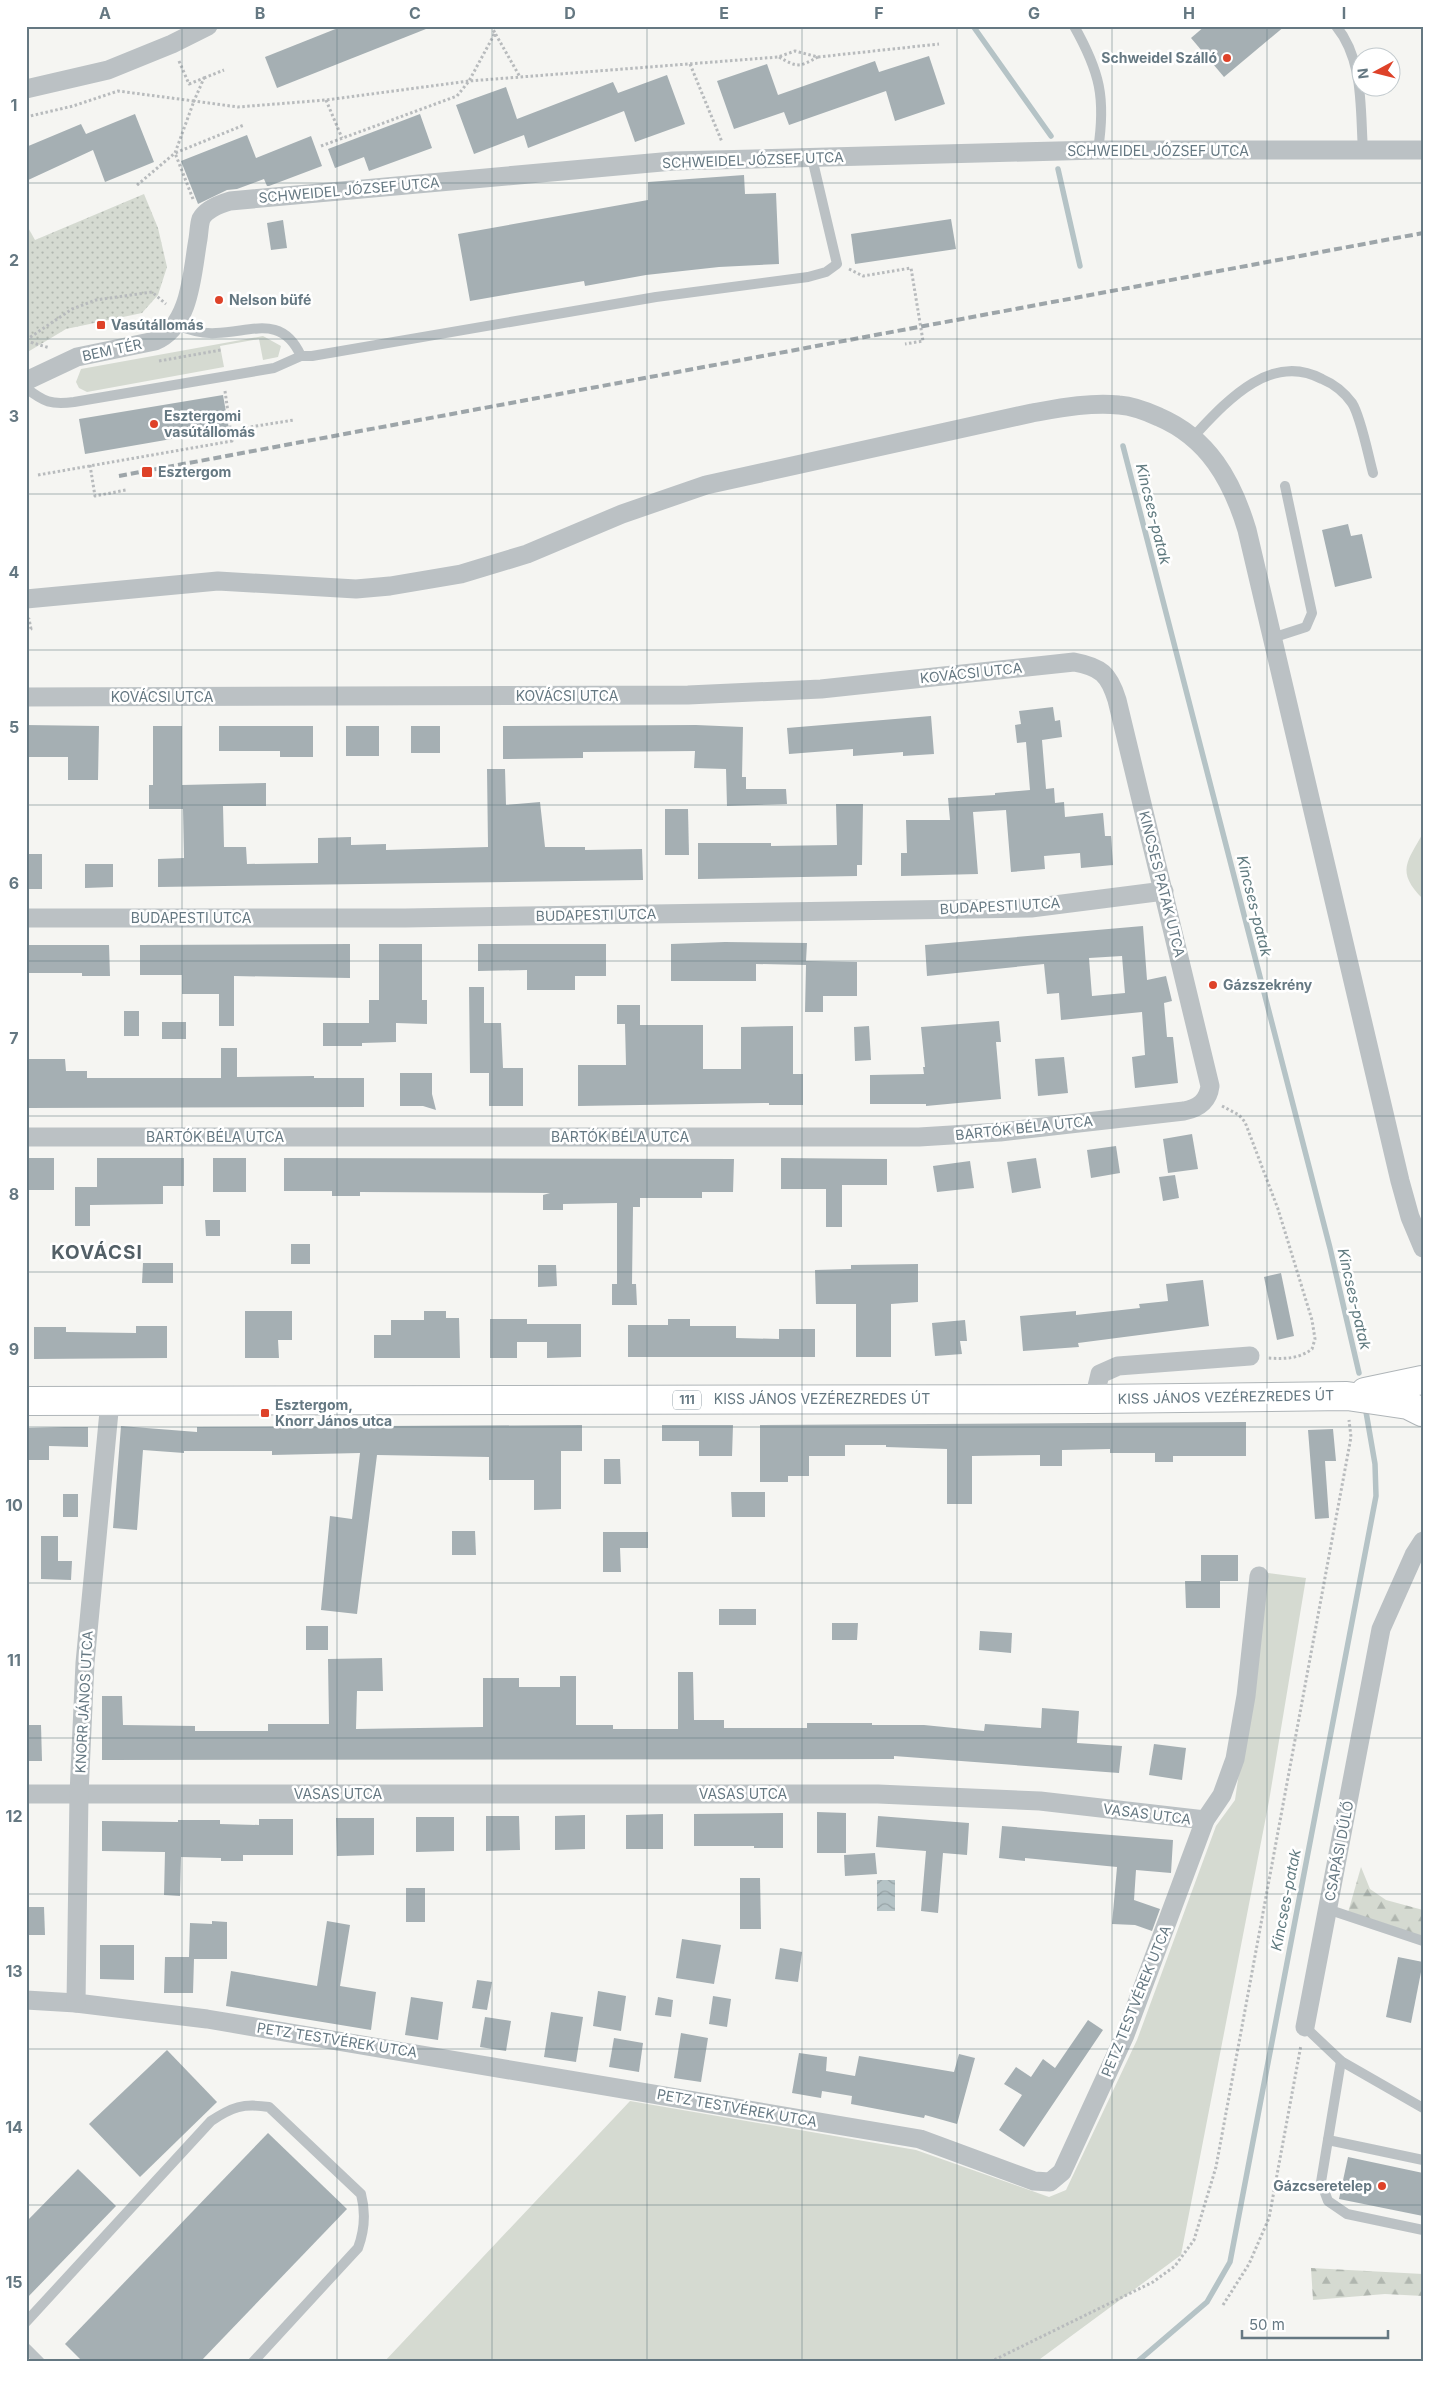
<svg xmlns="http://www.w3.org/2000/svg" width="1449" height="2388" font-family="Inter,sans-serif">
<style>
.grass{fill:#d5dad1}
.forest{fill:url(#forest-firs)}
.park{fill:url(#park-dots)}
.water{fill:url(#water-waves)}
.lines{fill:none;stroke-linecap:round;stroke-linejoin:round}
.stream{stroke:#b5c3c6;stroke-width:5.5}
.building{fill:#a5afb3;fill-rule:evenodd}
.primary-casing{stroke:#afb5b8;stroke-width:30}
.path{stroke:#b8bbbd;stroke-width:3;stroke-dasharray:2.5 2.5;stroke-linecap:butt}
.service{stroke:#bbc1c4;stroke-width:10}
.minor{stroke:#bbc1c4;stroke-width:19}
.primary{stroke:#fff;stroke-width:28}
.rail{stroke:#9da5a9;stroke-width:4;stroke-dasharray:8 4;stroke-linecap:butt}
.grid{fill:none;stroke:#657882;stroke-width:1;stroke-opacity:0.55}
.poi-dot{fill:#de4229;stroke:#fff;stroke-width:2}
.labels{text-anchor:middle;stroke-width:5;stroke-linejoin:round;paint-order:stroke}
.shield{fill:#fff;stroke:#93a0a8;stroke-width:1}
.shield-label{font-size:12px;font-weight:bold;fill:#657882}
.poi-label{font-size:14px;font-weight:bold;fill:#657882;stroke:#fff;text-anchor:start}
.street-label{font-size:14px;fill:#657882;stroke:#fff}
.water-label{font-size:15px;font-style:italic;fill:#607a7f;stroke:#fff}
.district-label{font-size:19px;font-weight:bold;letter-spacing:1px;fill:#536067;stroke:#fff}
.neatline{fill:none;stroke:#657882;stroke-width:2}
.grid-label{font-size:16px;text-anchor:middle;font-weight:bold;fill:#657882}
</style>
<defs>
<pattern id="forest-firs" width="22" height="20" patternUnits="userSpaceOnUse" patternTransform="scale(1.25)"><rect width="22" height="20" fill="#d5dad1"/><path d="M5 1l3.5 6h-7zM16 11l3.5 6h-7z" fill="#b0b6af"/></pattern>
<pattern id="park-dots" width="8" height="8" patternUnits="userSpaceOnUse" patternTransform="scale(1.25)"><rect width="8" height="8" fill="#d5dad1"/><path d="M2 2h.1M6 6h.1" fill="none" stroke="#b0b6af" stroke-width="1.8" stroke-linecap="round"/></pattern>
<pattern id="water-waves" width="16" height="10" patternUnits="userSpaceOnUse" patternTransform="scale(1.25)"><rect width="16" height="10" fill="#b5c3c6"/><path d="M0 5q4-4 8 0t8 0" fill="none" stroke="#97a3a6"/></pattern>
</defs>
<rect width="100%" height="100%" fill="#f5f5f2"/>
<g class="grass">
<path d="M263,336L281,346L278,357L263,360L259,339L220,346L224,367L87,392L79,388L76,382L81,369Z"/>
<path d="M1423,833V899C1395,871 1408,861 1423,833Z"/>
<path d="M1268,1573L1306,1578L1269,1801L1181,2255L1036,2362H384L630,2101L916,2150L1049,2197L1066,2190L1137,2040L1216,1826L1235,1800Z"/>
</g>
<g class="forest">
<path d="M1361,1867L1370,1889L1386,1900L1423,1910V1940L1347,1916Z"/>
<path d="M1311,2268L1423,2274V2296L1385,2294L1313,2300Z"/>
</g>
<path class="park" d="M144,194L158,228L167,267L158,295L142,313L66,329L26,353V224L35,240Z"/>
<rect class="water" x="877" y="1880" width="18" height="31"/>
<g class="lines">
<g class="stream">
<path d="M973,26L1051,136"/>
<path d="M1058,169L1080,266"/>
<path d="M1123,446L1330,1248L1359,1373"/>
<path d="M1137,2362L1207,2302L1230,2262L1376,1496L1375,1464L1365,1406"/>
</g>
</g>
<g class="building">
<path d="M343,26L431,27L277,88L265,57Z"/>
<path d="M1205,26H1285L1224,77L1191,38Z"/>
<path d="M929,56L945,104L895,121L886,91L789,125L784,112L734,129L717,81L767,64L778,95L875,61L879,72Z"/>
<path d="M667,75L685,124L635,142L624,111L528,148L524,135L474,154L456,105L506,87L517,119L613,82L618,93Z"/>
<path d="M135,114L154,162L105,182L93,150L26,181V147L81,124L86,134Z"/>
<path d="M420,114L432,148L369,171L364,157L335,168L328,149Z"/>
<path d="M247,135L256,158L311,136L322,166L269,186H267L264,179L237,189L227,190L198,204L181,161Z"/>
<path d="M744,175L745,194L776,193L779,264L719,267L646,275L585,286L584,281L470,301L458,234L648,200V182Z"/>
<path d="M951,219L956,249L855,264L851,234Z"/>
<path d="M283,220L287,248L271,250L267,223Z"/>
<path d="M223,395L229,429L85,454L79,419Z"/>
<path d="M1348,524L1351,536L1362,534L1372,578L1335,587L1322,530Z"/>
<path d="M1053,707L1055,721L1060,720L1062,737L1042,740L1046,789L1054,788L1055,803L1064,802L1065,817L1103,813L1105,836H1111L1113,865L1081,868L1080,853L1044,856L1045,869L1011,872L1006,810L973,812L978,874L901,876V853H907L906,820H950L948,798L995,795V793L1030,790L1026,742L1017,743L1015,725L1021,724L1019,711Z"/>
<path d="M931,716L934,754L903,756V752L853,756V749L789,754L787,728Z"/>
<path d="M26,725L99,726L98,780H68V757H26Z"/>
<path d="M696,725L743,727L742,777H746V789H786L787,804L727,806L726,769L694,768L695,751L583,752V758L503,759V726Z"/>
<path d="M153,726H182V785L266,783V806H223L224,847H246L247,864L318,863V838L351,837V845L386,844V850L488,847L487,769H505L506,805L540,802L545,847H585V850L642,849L643,880L158,887V859L184,858L183,809H149V785H153Z"/>
<path d="M219,726H313V757H280V751H219Z"/>
<rect x="346" y="726" width="33" height="30"/>
<rect x="411" y="726" width="29" height="27"/>
<path d="M836,804H863L862,865H857V876L698,879V843H771V846L837,845Z"/>
<path d="M665,809H688L689,855H665Z"/>
<rect x="26" y="854" width="16" height="35"/>
<path d="M85,864H113V887L85,888Z"/>
<path d="M1143,926L1147,980L1166,976L1172,1001L1164,1003L1167,1037H1173L1178,1083L1135,1088L1132,1057L1145,1055L1142,1012L1061,1020L1059,993L1047,994L1044,964L927,976L925,945ZM1122,956L1125,993L1092,996L1089,958Z"/>
<path d="M725,942L807,943L806,961L857,962V996H823V1012H805L806,965L756,964V981H671V944Z"/>
<path d="M350,944V978L234,976V1026H219V994H182V975H140V945Z"/>
<path d="M379,944H422V1000H427V1024L396,1023V1042L362,1043V1046H323V1023H369V1000H379Z"/>
<path d="M478,944H606V976H575V990H527V970L478,971Z"/>
<path d="M26,945H109L110,976H82V973H26Z"/>
<path d="M469,987H484V1023H501L503,1068H523V1106H489V1073H470Z"/>
<path d="M617,1005H640V1025H703V1069H741V1027L793,1026V1074H803V1105H769V1103L578,1106V1065H626L625,1024H617Z"/>
<rect x="124" y="1011" width="15" height="25"/>
<path d="M999,1021L1001,1042H996L1001,1099L926,1106V1104H870V1075L924,1074L923,1067H925L921,1027Z"/>
<rect x="162" y="1022" width="24" height="17"/>
<path d="M869,1026L871,1060L855,1061L854,1027Z"/>
<path d="M221,1048H237V1077L314,1076V1078H364V1107L26,1108V1059H65L66,1071H87V1078H221Z"/>
<path d="M1064,1057L1068,1093L1038,1096L1035,1059Z"/>
<path d="M400,1073H432V1094L436,1110L423,1106H400Z"/>
<path d="M1192,1134L1198,1169L1168,1173L1163,1139Z"/>
<path d="M1116,1146L1120,1173L1091,1178L1087,1150Z"/>
<rect x="26" y="1158" width="28" height="32"/>
<path d="M97,1158H184V1186H163V1204L90,1205V1226H75V1187H97Z"/>
<rect x="213" y="1158" width="33" height="34"/>
<path d="M284,1158L734,1159L733,1192H702V1198H640V1207H633L632,1284H636L637,1305H612V1284H617V1203L563,1204V1210H543V1195L550,1193L360,1192V1196H332V1191H284Z"/>
<path d="M781,1158L887,1159V1185H842V1227H826V1189H781Z"/>
<path d="M1036,1158L1041,1188L1012,1193L1007,1162Z"/>
<path d="M970,1161L974,1188L937,1192L933,1166Z"/>
<path d="M1175,1175L1179,1198L1163,1201L1159,1177Z"/>
<path d="M205,1220H220V1236H206Z"/>
<rect x="291" y="1244" width="19" height="20"/>
<path d="M143,1263H173V1283H142Z"/>
<path d="M918,1264V1302L891,1304V1357H856V1304H816L815,1270L851,1269V1265Z"/>
<path d="M538,1265H556L557,1286L538,1287Z"/>
<path d="M1281,1273L1294,1336L1277,1340L1264,1277Z"/>
<path d="M1203,1280L1209,1326L1078,1343L1079,1347L1023,1351L1020,1316L1076,1311V1315L1140,1308L1139,1304L1168,1301L1166,1284Z"/>
<path d="M245,1311H292V1340H278L279,1358H245Z"/>
<path d="M424,1311H446V1318H459L460,1358H374V1335H391V1320H424Z"/>
<path d="M490,1319H527V1324H581V1357L547,1358V1342H517V1358H490Z"/>
<path d="M668,1319H690V1326H736V1338L779,1339V1329H815V1357H628V1325H668Z"/>
<path d="M965,1320L967,1341H960L962,1354L935,1356L932,1323Z"/>
<path d="M136,1326H167V1358L34,1359V1327H66V1332L136,1333Z"/>
<path d="M1246,1422V1456H1173V1462H1155V1453H1110V1449L1062,1450V1466H1040V1455L972,1456V1504H947V1449L886,1447V1445H845V1456H809V1476H788V1482H760V1425Z"/>
<path d="M582,1425V1451H561V1509L534,1510V1480H489V1457L377,1455L357,1614L321,1610L330,1516L352,1519L360,1453L272,1455V1451H184V1453L143,1450L137,1530L113,1528L121,1426L197,1432V1427Z"/>
<path d="M662,1425H733L732,1456H699V1441H662Z"/>
<path d="M65,1427H88V1447L49,1446V1460H27L26,1428Z"/>
<path d="M1333,1429L1336,1461H1325L1329,1518L1315,1519L1308,1430Z"/>
<path d="M604,1459H620L621,1484H604Z"/>
<path d="M731,1492H765V1517H732Z"/>
<rect x="63" y="1494" width="15" height="23"/>
<path d="M452,1531H475L476,1555H452Z"/>
<path d="M603,1532H648V1548H620L621,1572H603Z"/>
<path d="M41,1536H58V1561H72L71,1580L41,1579Z"/>
<path d="M1201,1555H1238V1581H1220V1608H1186L1185,1581H1201Z"/>
<rect x="719" y="1609" width="37" height="16"/>
<path d="M832,1623H858L857,1640H832Z"/>
<rect x="306" y="1626" width="22" height="24"/>
<path d="M980,1631L1012,1633L1011,1653L979,1650Z"/>
<path d="M382,1658L383,1691H357L356,1729L483,1727V1678H519V1687H560V1676H576V1725H613V1729H678V1672H693L694,1720H724V1728H807V1723H872V1725H924L984,1731L985,1724L1041,1728L1042,1708L1079,1711L1077,1743L1122,1746L1119,1773L894,1756V1759L102,1760V1696H122L123,1725L195,1726V1731H268V1724H329L328,1659Z"/>
<path d="M26,1725H41L42,1761H26Z"/>
<path d="M1154,1744L1186,1748L1182,1780L1149,1775Z"/>
<path d="M817,1812L846,1813V1853H817Z"/>
<path d="M783,1813V1848H754V1846H694V1814Z"/>
<path d="M663,1814V1849H626V1815Z"/>
<path d="M585,1815V1849L555,1850V1816Z"/>
<path d="M486,1816H519L520,1850L486,1851Z"/>
<path d="M878,1816L969,1823L967,1855L943,1853L938,1913L921,1911L926,1851L876,1847Z"/>
<path d="M416,1817H454V1851L416,1852Z"/>
<path d="M336,1818H374V1855L337,1856Z"/>
<path d="M259,1819H293V1855H243V1861H221V1858L181,1857L180,1896L164,1895L165,1852L102,1851V1821L178,1822V1820H220V1824L259,1825Z"/>
<path d="M1002,1826L1173,1840L1171,1873L1136,1870L1134,1900L1160,1909L1152,1931L1135,1925L1112,1924L1117,1867L1025,1858V1861L999,1858Z"/>
<path d="M875,1853L877,1874L845,1876L844,1855Z"/>
<path d="M740,1878H760L761,1929H740Z"/>
<rect x="406" y="1888" width="19" height="34"/>
<path d="M26,1907H44L45,1935H26Z"/>
<path d="M212,1921L227,1922V1959H194L193,1993H164L165,1957H189L190,1923L212,1924Z"/>
<path d="M327,1921L350,1925L340,1986L376,1992L371,2030L226,2006L231,1971L317,1986Z"/>
<path d="M682,1939L721,1945L714,1984L676,1978Z"/>
<path d="M100,1945H134V1980L100,1979Z"/>
<path d="M780,1948L802,1952L798,1982L775,1979Z"/>
<path d="M1398,1957L1423,1962L1411,2023L1386,2017Z"/>
<path d="M477,1980L492,1982L487,2010L472,2008Z"/>
<path d="M598,1991L626,1996L621,2031L593,2026Z"/>
<path d="M713,1996L731,1999L727,2027L709,2024Z"/>
<path d="M411,1997L443,2002L438,2040L405,2035Z"/>
<path d="M658,1997L673,2000L671,2017L655,2015Z"/>
<path d="M551,2012L583,2017L576,2062L544,2057Z"/>
<path d="M485,2017L511,2021L506,2051L480,2047Z"/>
<path d="M1088,2020L1103,2030L1024,2147L999,2130L1022,2095L1004,2084L1016,2067L1031,2077L1043,2059L1055,2068Z"/>
<path d="M681,2033L708,2038L701,2082L674,2078Z"/>
<path d="M614,2038L643,2043L639,2072L609,2067Z"/>
<path d="M167,2050L217,2102L140,2177L89,2124Z"/>
<path d="M799,2053L827,2057L826,2071L855,2076L859,2056L954,2072L959,2054L975,2058L957,2124L925,2115L924,2118L851,2104L852,2096L822,2091L821,2098L792,2093Z"/>
<path d="M268,2133L347,2209L200,2362H83L65,2344Z"/>
<path d="M1348,2157L1423,2173V2216L1339,2199Z"/>
<path d="M78,2169L116,2206L26,2299V2222Z"/>
</g>
<g class="lines">
<defs>
<g id="primary">
<path d="M1365,1392L1422,1380"/>
<path d="M26,1401L1094,1399L1347,1396L1408,1405L1422,1412"/>
</g>
</defs>
<use href="#primary" class="primary-casing"/>
<g class="path">
<path d="M491,26L495,33"/>
<path d="M779,57C798,68 799,67 818,57"/>
<path d="M179,61L189,84L204,78L194,101L238,107L326,100L469,81L778,57L795,51L818,57L939,44"/>
<path d="M690,64L722,142"/>
<path d="M204,78L224,70"/>
<path d="M326,100L342,138"/>
<path d="M26,117L73,106L118,91L194,101L175,153L136,186"/>
<path d="M321,146L457,96L469,81L495,33L520,77"/>
<path d="M193,199L175,153L244,125"/>
<path d="M849,269L863,276L911,268L923,341L905,344"/>
<path d="M26,340L72,309L96,300L152,292L166,304"/>
<path d="M26,341L50,348"/>
<path d="M159,361L221,350"/>
<path d="M231,430L294,420"/>
<path d="M90,465L95,496L126,490"/>
<path d="M38,475L232,441L225,391"/>
<path d="M26,630L31,629L29,619H27"/>
<path d="M1222,1106L1239,1115L1245,1122L1278,1209L1312,1320L1315,1339L1312,1349C1299,1359 1284,1359 1268,1358"/>
<path d="M1223,2305L1249,2264L1269,2218L1301,2045"/>
<path d="M990,2362L1153,2282L1175,2266L1194,2240L1216,2167L1351,1437L1349,1420"/>
</g>
<g class="service">
<path d="M1074,26C1100,72 1106,98 1098,150"/>
<path d="M1336,26C1364,60 1360,108 1363,150"/>
<path d="M174,324C188,330 201,334 216,333C252,332 282,314 301,356"/>
<path d="M26,388C44,402 51,405 74,402L274,368L301,356H312L656,297L808,277L826,272L837,264L812,158"/>
<path d="M1193,437C1225,403 1270,351 1322,379C1334,384 1344,392 1352,403C1361,417 1368,455 1373,473"/>
<path d="M1272,638L1306,627L1312,613L1285,486"/>
<path d="M1327,1909L1423,1941"/>
<path d="M1305,2027L1341,2061L1423,2108"/>
<path d="M1341,2061L1321,2182L1328,2201L1347,2214L1423,2230"/>
<path d="M1328,2140L1423,2160"/>
<path d="M26,2322L211,2121C232,2107 243,2103 269,2107L361,2194C366,2213 365,2229 358,2248L253,2362"/>
<path d="M26,2348L40,2362"/>
</g>
<g class="minor">
<path d="M26,89L108,70L172,44L208,26"/>
<path d="M26,381L77,357L155,341C191,326 192,272 198,239C199,233 199,225 201,219C206,209 220,204 230,201L673,161L1098,150H1423"/>
<path d="M26,599L218,581L356,589L390,586L461,574L527,554L622,514L706,485L1032,413C1060,408 1090,402 1119,405C1133,406 1146,411 1159,417C1208,438 1232,480 1247,530L1400,1181L1410,1217L1423,1248"/>
<path d="M26,697L688,695L821,689L1074,662C1101,667 1109,674 1117,700L1210,1086C1208,1102 1198,1108 1184,1111L1000,1132L919,1137H26"/>
<path d="M26,918H405L1031,908L1164,891"/>
<path d="M1094,1399L1100,1374L1118,1366L1250,1356"/>
<path d="M26,1794H878L1040,1801L1205,1820"/>
<path d="M26,2000L76,2003L207,2019L920,2139L1034,2181L1050,2182L1062,2172L1125,2035L1205,1820L1222,1795L1235,1759L1246,1696L1259,1576"/>
<path d="M76,2003L79,1794L85,1663L110,1401"/>
<path d="M1305,2027L1381,1629L1414,1555L1423,1541"/>
</g>
<use href="#primary" class="primary"/>
<path class="rail" d="M119,476L1423,233"/>
</g>
<path class="grid" d="M182,26V2362M337,26V2362M492,26V2362M647,26V2362M802,26V2362M957,26V2362M1112,26V2362M1267,26V2362M26,183H1423M26,339H1423M26,494H1423M26,650H1423M26,805H1423M26,961H1423M26,1116H1423M26,1272H1423M26,1427H1423M26,1583H1423M26,1738H1423M26,1894H1423M26,2049H1423M26,2205H1423"/>
<g class="poi-dot">
<circle cx="1227" cy="58" r="5"/>
<circle cx="219" cy="300" r="5"/>
<rect x="96" y="320" width="10" height="10" rx="2.5"/>
<circle cx="154" cy="424" r="5"/>
<rect x="141" y="466" width="12" height="12" rx="2.5"/>
<circle cx="1213" cy="985" r="5"/>
<rect x="260" y="1408" width="10" height="10" rx="2.5"/>
<circle cx="1382" cy="2186" r="5"/>
</g>
<g class="labels">
<rect class="shield" x="673" y="1390.5" width="28" height="19" rx="4"/>
<g class="shield-label">
<text x="687" y="1404">111</text>
</g>
<g class="poi-label">
<text x="1217" y="63" text-anchor="end">Schweidel Szálló</text>
<text x="229" y="305">Nelson büfé</text>
<text x="111" y="330">Vasútállomás</text>
<text x="164" y="421">Esztergomi<tspan x="164" dy="16">vasútállomás</tspan></text>
<text x="158" y="477">Esztergom</text>
<text x="1223" y="990">Gázszekrény</text>
<text x="275" y="1410">Esztergom,<tspan x="275" dy="16">Knorr János utca</tspan></text>
<text x="1372" y="2191" text-anchor="end">Gázcseretelep</text>
</g>
<g class="street-label">
<text x="1158" y="156">SCHWEIDEL JÓZSEF UTCA</text>
<text transform="translate(753 160) rotate(-2)" y="5">SCHWEIDEL JÓZSEF UTCA</text>
<text transform="translate(349 190) rotate(-5)" y="5">SCHWEIDEL JÓZSEF UTCA</text>
<text transform="translate(112 350) rotate(-12)" y="5">BEM TÉR</text>
<text transform="translate(971 673) rotate(-6)" y="5">KOVÁCSI UTCA</text>
<text x="567" y="701">KOVÁCSI UTCA</text>
<text x="162" y="702">KOVÁCSI UTCA</text>
<text transform="translate(1162 884) rotate(76)" y="5">KINCSES PATAK UTCA</text>
<text transform="translate(1000 906) rotate(-3)" y="5">BUDAPESTI UTCA</text>
<text transform="translate(596 915) rotate(-1)" y="5">BUDAPESTI UTCA</text>
<text x="191" y="923">BUDAPESTI UTCA</text>
<text transform="translate(1024 1128) rotate(-6)" y="5">BARTÓK BÉLA UTCA</text>
<text x="215" y="1142">BARTÓK BÉLA UTCA</text>
<text x="620" y="1142">BARTÓK BÉLA UTCA</text>
<text transform="translate(1226 1397) rotate(-1)" y="5">KISS JÁNOS VEZÉREZREDES ÚT</text>
<text x="822" y="1404">KISS JÁNOS VEZÉREZREDES ÚT</text>
<text transform="translate(84 1702) rotate(-87)" y="5">KNORR JÁNOS UTCA</text>
<text x="338" y="1799">VASAS UTCA</text>
<text x="743" y="1799">VASAS UTCA</text>
<text transform="translate(1147 1814) rotate(7)" y="5">VASAS UTCA</text>
<text transform="translate(1339 1851) rotate(-79)" y="5">CSAPÁSI DŰLŐ</text>
<text transform="translate(1136 2001) rotate(-68)" y="5">PETZ TESTVÉREK UTCA</text>
<text transform="translate(337 2040) rotate(9)" y="5">PETZ TESTVÉREK UTCA</text>
<text transform="translate(737 2108) rotate(10)" y="5">PETZ TESTVÉREK UTCA</text>
</g>
<g class="water-label">
<text transform="translate(1153 514) rotate(76)" y="5">Kincses-patak</text>
<text transform="translate(1254 906) rotate(76)" y="5">Kincses-patak</text>
<text transform="translate(1354 1299) rotate(77)" y="5">Kincses-patak</text>
<text transform="translate(1286 1900) rotate(-79)" y="5">Kincses-patak</text>
</g>
<g class="district-label">
<text x="97" y="1259">KOVÁCSI</text>
</g>
</g>
<rect width="1449" height="2388" fill="none" stroke="#ffffff" stroke-width="55"/>
<g transform="translate(1376 72) rotate(263)"><circle r="24" fill="#ffffff" stroke="#c1c9cd"/>
<path d="M0-4L9 19L0 12L-9 19Z" fill="#de4229"/>
<text y="-8" font-size="14" font-weight="bold" text-anchor="middle" fill="#657882">N</text>
</g>
<path d="M1242 2330v8h146v-8" fill="none" stroke="#657882" stroke-width="2.5"/>
<text x="1249" y="2330" font-size="15" fill="#657882" stroke="#ffffff" stroke-width="4" paint-order="stroke">50 m</text>
<rect x="28" y="28" width="1394" height="2332" class="neatline"/>
<g class="grid-label">
<text x="105" y="19">A</text>
<text x="260" y="19">B</text>
<text x="415" y="19">C</text>
<text x="570" y="19">D</text>
<text x="724" y="19">E</text>
<text x="879" y="19">F</text>
<text x="1034" y="19">G</text>
<text x="1189" y="19">H</text>
<text x="1344" y="19">I</text>
<text x="14" y="111">1</text>
<text x="14" y="266">2</text>
<text x="14" y="422">3</text>
<text x="14" y="578">4</text>
<text x="14" y="733">5</text>
<text x="14" y="889">6</text>
<text x="14" y="1044">7</text>
<text x="14" y="1200">8</text>
<text x="14" y="1355">9</text>
<text x="14" y="1511">10</text>
<text x="14" y="1666">11</text>
<text x="14" y="1822">12</text>
<text x="14" y="1977">13</text>
<text x="14" y="2133">14</text>
<text x="14" y="2288">15</text>
</g>
</svg>
